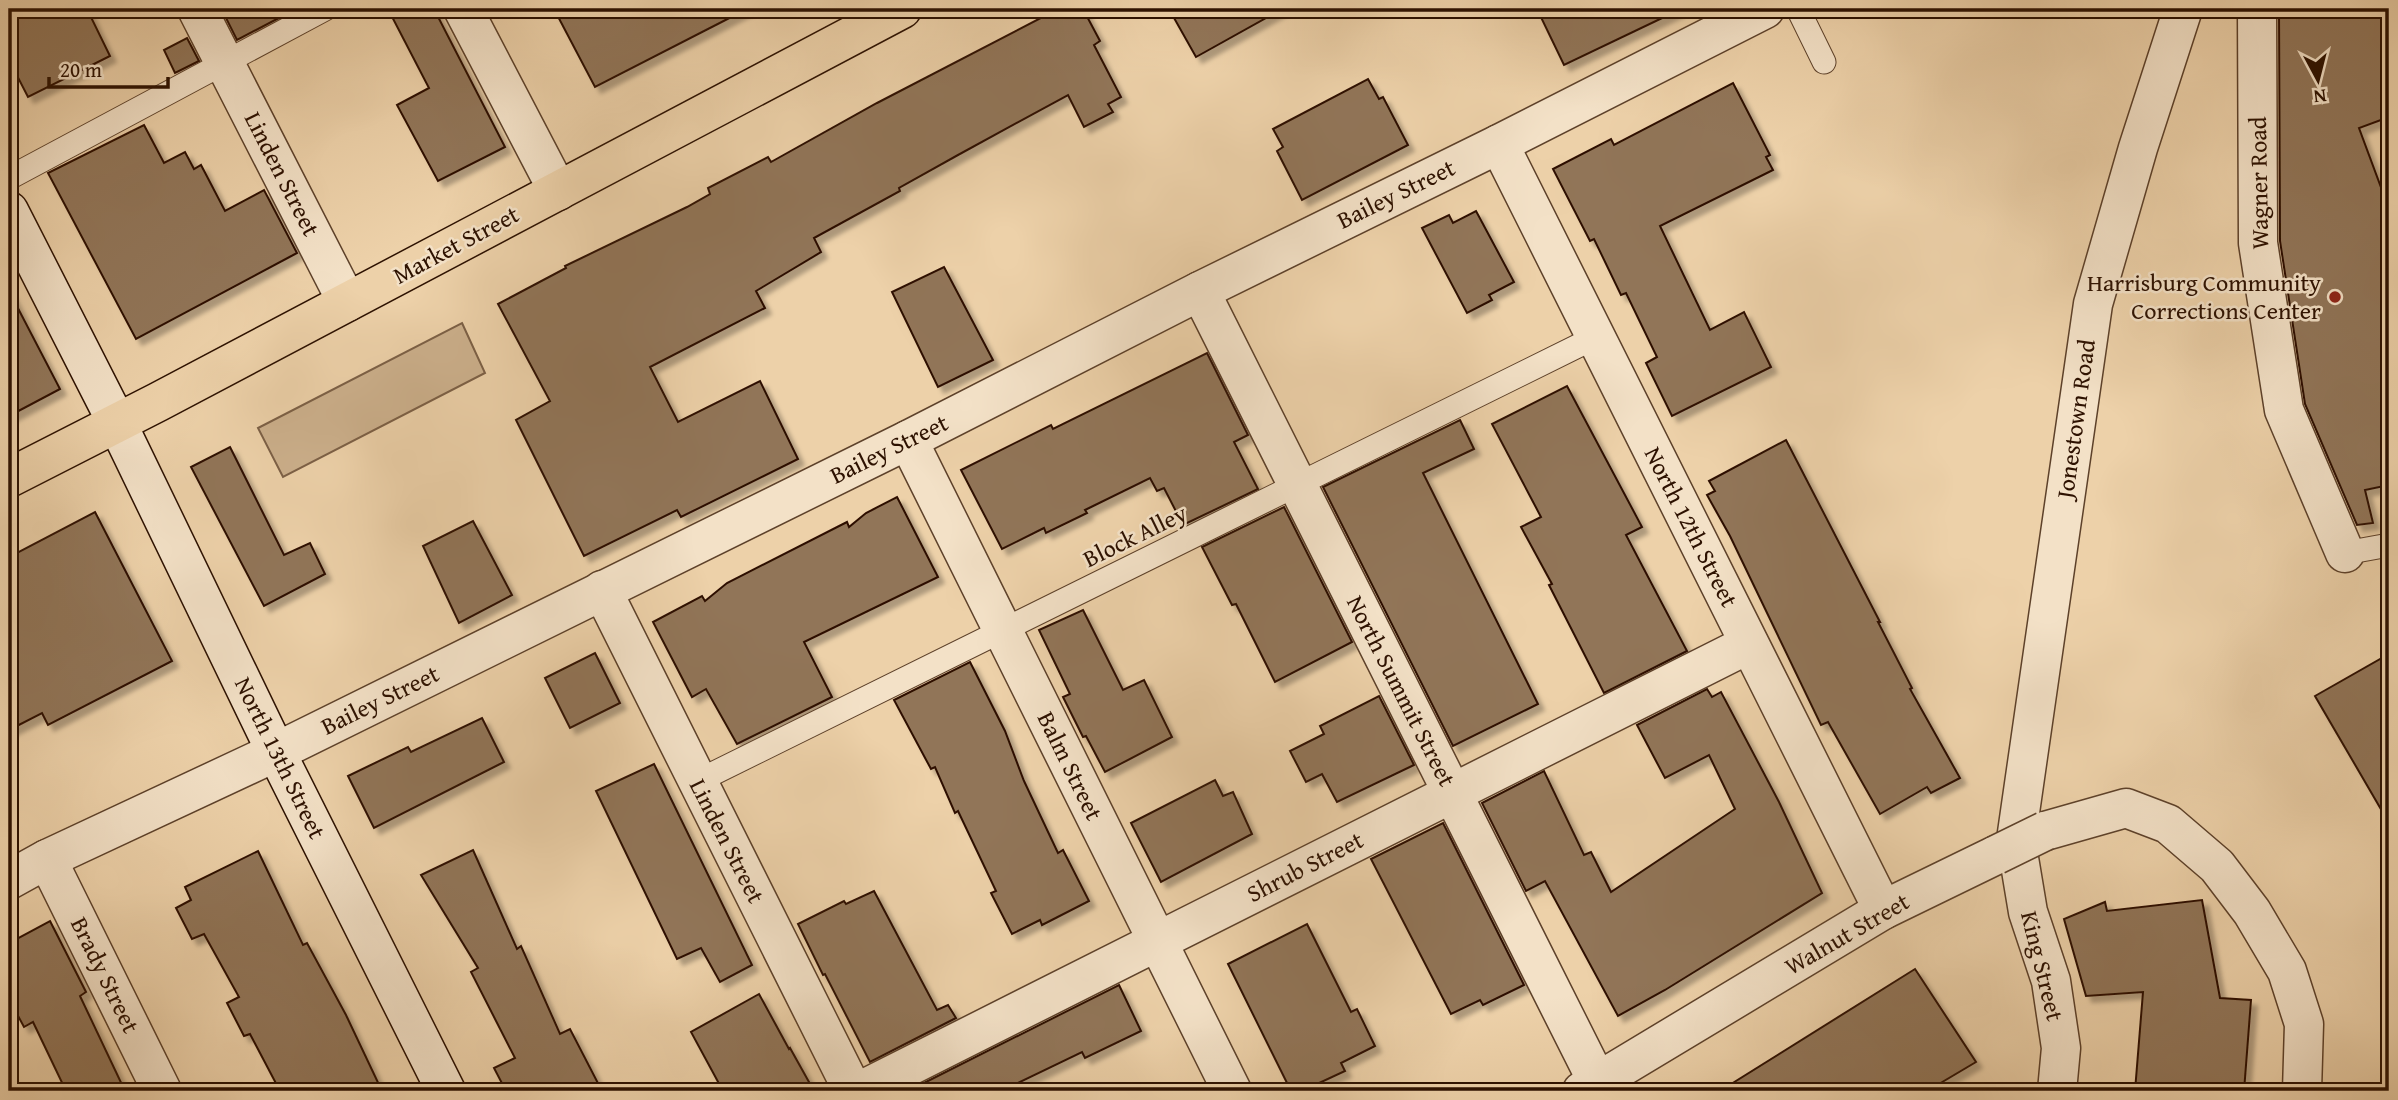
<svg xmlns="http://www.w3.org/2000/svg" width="2398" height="1100" font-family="'Gentium Book Plus',serif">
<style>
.green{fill:#ccb08c;stroke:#7c6046;stroke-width:2}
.building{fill:#917558;stroke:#2d1100;stroke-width:2;filter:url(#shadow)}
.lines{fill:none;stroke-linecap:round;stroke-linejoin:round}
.lane-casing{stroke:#5d412a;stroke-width:25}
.street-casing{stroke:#5d412a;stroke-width:41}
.secondary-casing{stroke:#2d1100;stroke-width:41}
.primary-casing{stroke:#2d1100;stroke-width:41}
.lane{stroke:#f3e1c7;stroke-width:23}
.street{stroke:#f3e1c7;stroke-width:38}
.secondary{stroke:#f3e1c7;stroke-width:38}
.primary{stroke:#edd1a9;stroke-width:38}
.street-bridge-casing{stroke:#5d412a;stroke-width:41;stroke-linecap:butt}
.street-bridge{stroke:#f3e1c7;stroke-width:38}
.poi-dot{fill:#8f2418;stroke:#f3e1c7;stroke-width:2.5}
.labels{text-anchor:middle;stroke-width:5;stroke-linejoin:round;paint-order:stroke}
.street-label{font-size:24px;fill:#2d1100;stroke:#f3e1c7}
.poi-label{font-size:24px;fill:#2d1100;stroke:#f3e1c7;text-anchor:end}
</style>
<defs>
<filter id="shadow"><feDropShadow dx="6" dy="6" stdDeviation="2" flood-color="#0004"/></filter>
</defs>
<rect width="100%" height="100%" fill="#edd1a9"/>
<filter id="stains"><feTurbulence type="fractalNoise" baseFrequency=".00286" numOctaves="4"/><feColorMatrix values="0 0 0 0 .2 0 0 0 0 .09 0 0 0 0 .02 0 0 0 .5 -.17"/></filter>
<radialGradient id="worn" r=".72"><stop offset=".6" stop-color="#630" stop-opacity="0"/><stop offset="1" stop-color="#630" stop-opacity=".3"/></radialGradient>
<path class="green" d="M462,323L485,373L283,477L258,428Z"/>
<g class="building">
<path d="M9,9H87L110,56L28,97L9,60Z"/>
<path d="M244,9H296L237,40L226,18Z"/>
<path d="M388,9H434L505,147L438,181L397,105L429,88Z"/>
<path d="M554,9H747L595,87Z"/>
<path d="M1058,9H1083L1100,41L1094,45L1121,97L1108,104L1113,112L1084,127L1068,95L958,155L899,188L900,191L814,238L821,252L756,291L765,308L650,367L678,422L760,381L798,459L681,517L677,510L584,556L516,420L550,401L498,304L566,268L565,266L687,207L710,194L708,188L768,157L771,162L877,103Z"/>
<path d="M1169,9H1282L1196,57Z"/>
<path d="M1537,9H1681L1564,65Z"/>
<path d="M2279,9H2389V117L2359,128L2389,209V485L2365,490L2373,523L2357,525L2305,404L2280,241Z"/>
<path d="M187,38L199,61L175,73L164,50Z"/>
<path d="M1368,79L1379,99L1383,97L1408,145L1302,200L1277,151L1283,147L1273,129Z"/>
<path d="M1733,83L1770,155L1766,157L1773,170L1660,226L1710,330L1744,312L1771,367L1672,416L1646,363L1657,357L1626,293L1621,295L1594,239L1590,241L1553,169L1611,139L1614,145Z"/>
<path d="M144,125L164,163L185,152L194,169L201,165L225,211L264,190L297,253L136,339L48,173Z"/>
<path d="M1476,211L1514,282L1489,295L1492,300L1467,313L1422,228L1449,215L1453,223Z"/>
<path d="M944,267L993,360L938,387L892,292Z"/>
<path d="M9,291L60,389L9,416Z"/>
<path d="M1207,353L1248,435L1234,442L1258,489L1183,525L1164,488L1157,491L1150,478L1085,510L1087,513L1046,533L1044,528L1002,549L961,470L1051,425L1053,429Z"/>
<path d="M1567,386L1642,527L1626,535L1687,651L1604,693L1549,585L1552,584L1521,527L1541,517L1492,424Z"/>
<path d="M1460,420L1474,449L1423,473L1538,704L1453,746L1323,487Z"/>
<path d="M1786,440L1880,622H1878L1912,688L1910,689L1960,778L1931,793L1927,787L1880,814L1828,722L1821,725L1730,536L1707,495L1715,491L1709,481Z"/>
<path d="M230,447L284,555L310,543L325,574L264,606L191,467Z"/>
<path d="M897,497L938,577L804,642L832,697L737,744L706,689L692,697L653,622L702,596L705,601L727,583L847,522L849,527L866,513Z"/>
<path d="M1284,507L1352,642L1275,682L1236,604L1232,605L1202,547Z"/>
<path d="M95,512L172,661L48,725L42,713L9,730V557Z"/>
<path d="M473,521L512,595L459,623L423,546Z"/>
<path d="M1083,610L1123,690L1144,680L1172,737L1105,772L1086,736L1083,737L1063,697L1070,694L1039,630Z"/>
<path d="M595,653L620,703L570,728L545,678Z"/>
<path d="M2389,654V823L2315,696Z"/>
<path d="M970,662L1005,731L1024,781L1058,853L1063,850L1089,901L1042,925L1040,920L1012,934L991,893L996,891L958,811L955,813L935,767L931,769L894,700Z"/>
<path d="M1707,689L1712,697L1721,692L1779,802L1822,893L1665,990L1618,1016L1545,881L1526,891L1482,803L1544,771L1584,855L1591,852L1611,892L1735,809L1709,755L1665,778L1637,725Z"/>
<path d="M1379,696L1414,765L1337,802L1322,774L1306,782L1290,751L1324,734L1320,726Z"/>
<path d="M482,718L504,762L374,828L348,776L408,747L411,752Z"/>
<path d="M654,764L752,965L720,982L701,948L677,959L596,791Z"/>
<path d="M1215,780L1223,796L1233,792L1252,834L1161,882L1131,823Z"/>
<path d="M1443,823L1524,985L1483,1005L1480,1000L1451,1014L1371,859Z"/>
<path d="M473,850L517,949L521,946L560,1034L570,1029L602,1091H506L494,1068L515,1058L471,972L478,968L421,875Z"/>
<path d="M258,851L303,945L307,943L346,1015L382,1091H280L250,1034L244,1036L227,1003L239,997L204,934L192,939L176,908L191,900L185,887Z"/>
<path d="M874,891L937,1010L948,1005L956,1018L870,1062L825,974L823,975L798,924L844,901L846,904Z"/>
<path d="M2202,900L2220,998L2251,1000L2244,1091H2135L2143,992L2086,996L2064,919L2105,902L2107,911Z"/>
<path d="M50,921L86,992L80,996L125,1091H66L33,1022L24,1027L9,999V943Z"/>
<path d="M1307,924L1351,1012L1357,1009L1375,1046L1341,1063L1345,1071L1302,1091H1291L1228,964Z"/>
<path d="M1915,969L1976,1062L1927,1091H1720Z"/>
<path d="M1119,985L1141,1031L1085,1058L1082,1052L1001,1091H908Z"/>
<path d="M759,994L789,1049L790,1048L814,1091H723L691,1032Z"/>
</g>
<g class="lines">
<defs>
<g id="lane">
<path d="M1798,9L1824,62"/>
<path d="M9,178L325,9"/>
<path d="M2345,553L2389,545"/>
<path d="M698,781L1596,337"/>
</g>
<g id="street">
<path d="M197,9L347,302"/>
<path d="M463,9L558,191"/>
<path d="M2257,9L2258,243L2284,410L2345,553"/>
<path d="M1499,144L1883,910"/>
<path d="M1200,291L1602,1091"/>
<path d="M908,440L1232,1091"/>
<path d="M602,590L853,1091"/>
<path d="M2045,831L2126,808L2168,824L2217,866L2252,912L2287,971L2304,1024L2302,1091"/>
<path d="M47,859L162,1091"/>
<path d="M9,880L47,859L276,752L908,440L1200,291L1499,144L1765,9"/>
<path d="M860,1091L1749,644"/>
<path d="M1582,1091L1883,910L1996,855"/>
<path d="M2057,1091L2061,1048L2051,981L2028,912L2016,840L2093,304L2138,148L2183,9"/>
</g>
<path id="secondary" d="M9,211L117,423L276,752L446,1091"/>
<path id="primary" d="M9,478L158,402L902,9"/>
</defs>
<use href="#lane" class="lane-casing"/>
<use href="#street" class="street-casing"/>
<use href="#secondary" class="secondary-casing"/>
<use href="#primary" class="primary-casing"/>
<use href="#lane" class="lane"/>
<use href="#street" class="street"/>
<use href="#secondary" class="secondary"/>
<use href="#primary" class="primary"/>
<defs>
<path id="street-bridge" d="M1996,855L2045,831"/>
</defs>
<use href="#street-bridge" class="street-bridge-casing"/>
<use href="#street-bridge" class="street-bridge"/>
</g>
<circle class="poi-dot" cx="2335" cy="297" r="7"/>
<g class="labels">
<g class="street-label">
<text transform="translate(282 174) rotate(63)" y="8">Linden Street</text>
<text transform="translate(2259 183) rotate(-91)" y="8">Wagner Road</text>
<text transform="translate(1396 194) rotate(-26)" y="8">Bailey Street</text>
<text transform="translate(456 245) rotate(-28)" y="8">Market Street</text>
<text transform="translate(2076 419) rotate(-82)" y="8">Jonestown Road</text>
<text transform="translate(889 449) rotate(-26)" y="8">Bailey Street</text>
<text transform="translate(1691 527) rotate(63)" y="8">North 12th Street</text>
<text transform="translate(1135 536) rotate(-26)" y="8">Block Alley</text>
<text transform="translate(1401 691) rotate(63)" y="8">North Summit Street</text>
<text transform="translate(380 700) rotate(-26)" y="8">Bailey Street</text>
<text transform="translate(280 758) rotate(64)" y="8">North 13th Street</text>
<text transform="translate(1070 766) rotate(64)" y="8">Balm Street</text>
<text transform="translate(727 841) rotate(63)" y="8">Linden Street</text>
<text transform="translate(1305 867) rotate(-27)" y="8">Shrub Street</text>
<text transform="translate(1847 934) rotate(-30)" y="8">Walnut Street</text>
<text transform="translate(2042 966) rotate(76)" y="8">King Street</text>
<text transform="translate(105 975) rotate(64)" y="8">Brady Street</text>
</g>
<g class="poi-label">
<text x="2321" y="291">Harrisburg Community<tspan x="2321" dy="28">Corrections Center</tspan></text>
</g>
</g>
<rect width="2398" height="1100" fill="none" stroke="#edd1a9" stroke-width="35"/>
<rect x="10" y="10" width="2377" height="1079" fill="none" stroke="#2d1100" stroke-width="3.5"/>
<rect x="18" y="18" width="2363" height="1065" fill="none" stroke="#2d1100" stroke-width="2"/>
<g transform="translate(2318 80) rotate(173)" stroke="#f3e1c7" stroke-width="5" paint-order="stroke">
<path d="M0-5L12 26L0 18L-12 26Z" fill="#2d1100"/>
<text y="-10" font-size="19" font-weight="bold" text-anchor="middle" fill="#2d1100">N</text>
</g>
<path d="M49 77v10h119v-10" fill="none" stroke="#2d1100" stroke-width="3.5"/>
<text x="60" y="77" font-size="21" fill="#2d1100" stroke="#f3e1c7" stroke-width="5" paint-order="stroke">20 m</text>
<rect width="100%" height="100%" filter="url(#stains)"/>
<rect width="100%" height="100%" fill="url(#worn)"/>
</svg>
